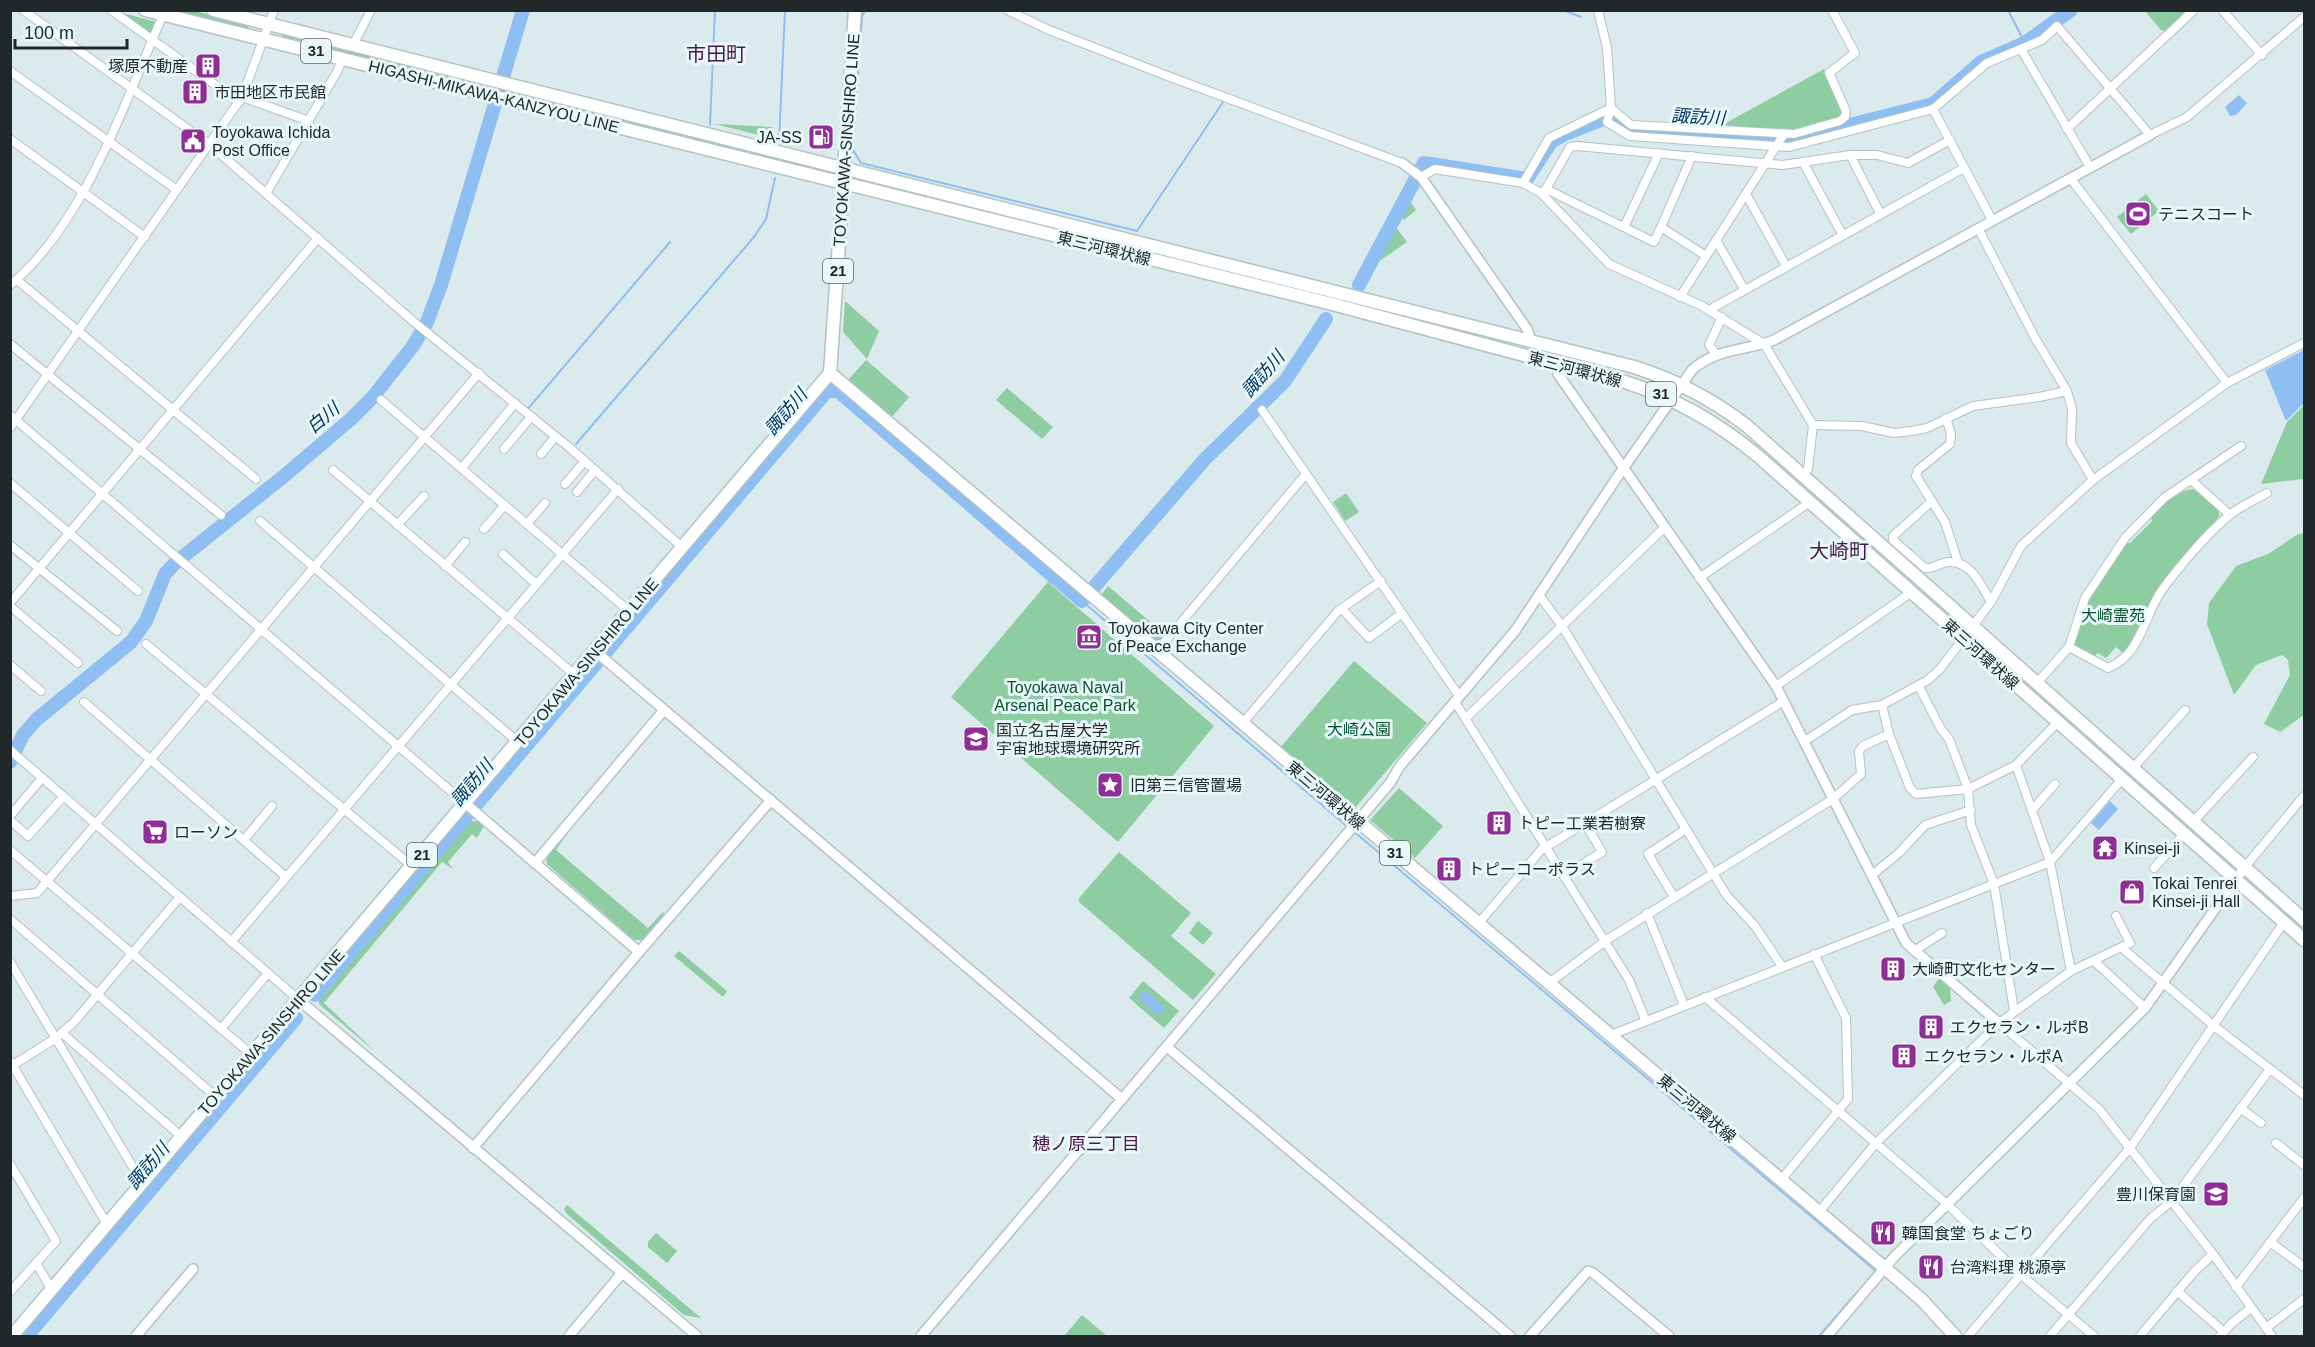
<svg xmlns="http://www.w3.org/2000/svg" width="2315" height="1347" font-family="Arial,'Noto Sans JP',sans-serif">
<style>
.green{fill:#8ecda2}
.water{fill:#8fbef2}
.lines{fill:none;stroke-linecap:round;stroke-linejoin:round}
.stream{stroke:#8fbef2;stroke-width:2}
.river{stroke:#8fbef2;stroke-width:14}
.minor-casing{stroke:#b3c2c3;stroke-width:10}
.tertiary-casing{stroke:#b3c2c3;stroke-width:12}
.primary-casing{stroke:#b3c2c3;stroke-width:15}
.minor{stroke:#fff;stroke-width:8}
.tertiary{stroke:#fff;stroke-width:9}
.primary{stroke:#fff;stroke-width:12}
.labels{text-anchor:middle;stroke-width:6;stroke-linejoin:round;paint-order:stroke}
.shield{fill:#e8f8f9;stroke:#5d6667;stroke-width:1.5}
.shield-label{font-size:15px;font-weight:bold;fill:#222829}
.poi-label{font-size:16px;fill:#222829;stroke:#e8f8f9;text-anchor:start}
.street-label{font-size:16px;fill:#222829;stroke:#e8f8f9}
.park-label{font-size:16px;fill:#04542c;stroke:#e8f8f9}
.water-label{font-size:18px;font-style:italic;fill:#033665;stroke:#e8f8f9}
.neighbourhood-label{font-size:18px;fill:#48194a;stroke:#e8f8f9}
.quarter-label{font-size:20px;fill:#48194a;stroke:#e8f8f9}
</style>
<rect width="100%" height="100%" fill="#dbeaec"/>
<g class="green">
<path d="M114,11L157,22L151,37Z"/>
<path d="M165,11H195L249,26L247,31Z"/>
<path d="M2145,11H2188L2166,31L2161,30Z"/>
<path d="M284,31L488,83L485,91L361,61L282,37Z"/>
<path d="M1824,69L1843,113C1825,138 1745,130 1715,129Z"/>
<path d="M509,88L822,169L821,176L507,97Z"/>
<path d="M715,124L772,127L771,138Z"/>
<path d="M1402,190L1416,210L1404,220L1400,215L1392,222L1407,242L1381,260L1373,252Z"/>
<path d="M2146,194L2159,211L2131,234L2117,217Z"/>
<path d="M845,301L879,331L867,359L843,332Z"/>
<path d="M866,360L909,397L892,417L848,380Z"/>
<path d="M1007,388L1053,427L1042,439L996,400Z"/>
<path d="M2304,405V479L2261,484L2287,422Z"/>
<path d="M2194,489L2219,511V517L2189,549L2159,589L2124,654L2116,647L2106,658L2098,653L2095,656L2074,645L2087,603L2124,544L2130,543L2152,521L2151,517C2163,503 2175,491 2194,489Z"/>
<path d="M1346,493L1359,512L1345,521L1333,502Z"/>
<path d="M2304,533V715L2280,732L2264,724L2290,675L2288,660L2282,655L2256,665L2234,695L2207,624L2209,603L2236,566L2268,554L2298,534Z"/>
<path d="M1048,582L1214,726L1118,842L951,697Z"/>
<path d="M1108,586L1166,635L1159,644L1101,595Z"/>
<path d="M1354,661L1427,723L1355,808H1350L1280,748Z"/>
<path d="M1399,788L1443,826L1415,858L1370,820Z"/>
<path d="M479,821L484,826L477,838L472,834L448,862L453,869L442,862L324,1003L379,1055L319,1004L318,996L464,822Z"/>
<path d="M569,831L556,850L648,928L664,911L663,917L644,940H634L547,864L546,854Z"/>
<path d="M1119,852L1191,913L1171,936L1216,974L1193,1000L1079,902V898Z"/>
<path d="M1198,921L1213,933L1203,945L1189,933Z"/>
<path d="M679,951L727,991L723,997L674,956Z"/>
<path d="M1939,978L1950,988L1951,1001L1944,1005L1933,987Z"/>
<path d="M1143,981L1179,1011L1164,1028L1129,998Z"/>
<path d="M567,1205L701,1318L684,1315L567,1214L564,1209Z"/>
<path d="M656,1233L677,1251L667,1263L648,1247V1242Z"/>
<path d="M1082,1315L1107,1336H1064Z"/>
</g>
<g class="water">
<path d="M2239,95L2247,103L2236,115L2230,116L2225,107Z"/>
<path d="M2304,350V403L2286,421L2265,370Z"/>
<path d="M2110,801L2118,809L2099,830L2091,823Z"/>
<path d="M1145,990L1165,1008L1158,1016L1138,998Z"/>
</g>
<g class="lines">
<g class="stream">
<path d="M866,10L862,16L853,150L861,163L1137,231L1223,102"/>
<path d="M1563,10L1581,17"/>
<path d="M2008,10L2025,43"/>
<path d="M710,125L715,10"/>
<path d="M779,142L785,10"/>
<path d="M527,410L670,242"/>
<path d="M576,444L754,237L766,219L775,178"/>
<path d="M1082,601L1348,827"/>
<path d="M1352,830L1876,1271L1819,1336"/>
</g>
<g class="river">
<path d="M1359,285L1424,163L1527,179L1551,142L1565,134L1611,116L1634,132L1794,139L1933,104L1981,62L2025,43L2071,10"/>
<path d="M10,762L23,735L36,720L131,642L146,621L165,574L175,563L284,476L351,419L372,398L413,346L427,322L441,285L523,10"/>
<path d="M315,995L827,391H838L1082,601L1205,459L1285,381L1326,319"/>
<path d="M27,1336L296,1018"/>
</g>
<defs>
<g id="minor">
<path d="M23,10L210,145L414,322L570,448L682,547"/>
<path d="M111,10L239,102"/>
<path d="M1007,10L1049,30L1165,75L1402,163"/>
<path d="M1598,10L1607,48L1611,108L1631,125L1794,134L1840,121L1845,117L1846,111L1829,73L1855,53L1832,10"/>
<path d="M2222,10L2262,55"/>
<path d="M353,45L371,10"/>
<path d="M2021,49L2090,167"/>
<path d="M10,71L177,190"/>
<path d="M242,97L309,121"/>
<path d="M1611,108L1607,122L1630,136L1789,147L1933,109L1987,63L2042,40L2057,26L2150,135L2187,117L2304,17"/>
<path d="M1933,109L1992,220"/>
<path d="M2067,129L2194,10"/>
<path d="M10,139L145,237"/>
<path d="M1850,155L1880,213"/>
<path d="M1803,162L1842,234"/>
<path d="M1421,177L1435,169L1523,183L1541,193L1609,264L1702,306L1764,344L1813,425L1808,469L1803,476"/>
<path d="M2071,179L2227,383"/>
<path d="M1523,183L1549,138L1611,108"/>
<path d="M1546,189L1654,242L1661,227L1706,256"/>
<path d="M267,192L338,70L342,58"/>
<path d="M1541,193L1546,189L1570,147L1577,146L1783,165L1850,155H1877L1908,163L1950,140"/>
<path d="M1746,194L1786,266"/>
<path d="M1624,227L1659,153"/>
<path d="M1661,227L1692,156"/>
<path d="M1978,228L2035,338L2067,391L2072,409L2071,443L2093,480"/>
<path d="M1716,240L1744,289"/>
<path d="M17,280L256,479"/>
<path d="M10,285C84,225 125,101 163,15"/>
<path d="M1680,297L1784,134"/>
<path d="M1709,310L1964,168"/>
<path d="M10,344L221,515"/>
<path d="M1716,354L1709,345L1722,317"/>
<path d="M381,400L629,611"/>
<path d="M1262,410L1459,696"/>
<path d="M10,415L466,804"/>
<path d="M1946,418L1951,434L1950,444L1918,470L1916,476L1945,522L1958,562"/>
<path d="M1813,425L1862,426L1894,433L1911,431L1927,428L1973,406L2039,397L2067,391"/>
<path d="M10,428L242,97L274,10"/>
<path d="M504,449L531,417"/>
<path d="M541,454L555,437"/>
<path d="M462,468L515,403"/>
<path d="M333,470L575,675"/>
<path d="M2191,480L2230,515"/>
<path d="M10,483L138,591"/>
<path d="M565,484L585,461"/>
<path d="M577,492L595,470"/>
<path d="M1931,502L1893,536V540L1925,568C1933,569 1939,563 1948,562C1971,560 1981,585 1991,602"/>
<path d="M260,521L518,742"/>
<path d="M527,524L545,503"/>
<path d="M397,525L424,496"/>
<path d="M484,529L505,505"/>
<path d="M10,545L117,631"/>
<path d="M503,554L536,584"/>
<path d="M445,566L465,542"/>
<path d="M1699,578L1810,502"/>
<path d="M1539,595L1562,626L1727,896L1755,926L1781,965"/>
<path d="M10,603L318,238"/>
<path d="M10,606L78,663"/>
<path d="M1342,609L1369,638L1401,614"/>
<path d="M146,644L412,866"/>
<path d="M2069,647L2108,668C2142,654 2143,617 2162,590C2178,568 2209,531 2231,514C2241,506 2255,500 2267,493"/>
<path d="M1157,651L1306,474"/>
<path d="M10,665L41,691"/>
<path d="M2037,683L2069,647L2085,598L2125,538L2164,498L2241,446"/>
<path d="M1776,686L1912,592"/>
<path d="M1919,687L1941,729L1949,739L1968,789L1971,825L1994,884L2014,1011"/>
<path d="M84,702L286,877"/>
<path d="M1455,702L1629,980L1645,1019"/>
<path d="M1466,718L1665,527"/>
<path d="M1242,724L1338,611L1381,581"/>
<path d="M1889,734L1910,788L1916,794L1968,789L2016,765L2058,722"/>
<path d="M1805,741L1852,710L1882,705L1928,680L1940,669L1991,602L2021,546L2093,480L2227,383L2304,343"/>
<path d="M10,750L299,1000"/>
<path d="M2016,765L2050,862L2071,971"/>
<path d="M2133,768L2185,710"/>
<path d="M2032,810L2055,784"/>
<path d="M10,816L42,778"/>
<path d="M10,820L28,836L63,797"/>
<path d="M2193,822L2253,757"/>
<path d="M244,840L272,806"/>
<path d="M10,850L252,1055"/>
<path d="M2154,868L2184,834"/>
<path d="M2244,868L2304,796"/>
<path d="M1872,875L1899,853L1925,825L1971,810"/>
<path d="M1564,876L1602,852L1585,823"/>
<path d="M10,896L37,893L479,373"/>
<path d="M1674,897L1648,854L1686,829"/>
<path d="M1647,913L1684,1005"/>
<path d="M10,919L215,1096"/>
<path d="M1478,924L1541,850L1784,701"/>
<path d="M231,942L618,489"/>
<path d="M2122,948L2214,1026L2304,1095"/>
<path d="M1914,951L1942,933"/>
<path d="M2094,961L2145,1008"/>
<path d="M10,962L143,1184"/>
<path d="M1549,983L1608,939L1833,799L1861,774L1859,751L1863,746L1889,734L1882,705"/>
<path d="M1705,997L1947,1204L2021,1275L2094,1336"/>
<path d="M1999,1023L2099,1109L2213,1254L2272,1336"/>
<path d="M221,1029L268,973"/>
<path d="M62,1033L182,1137"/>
<path d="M1611,1035L2050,862L2122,779"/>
<path d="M10,1061L108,1226"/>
<path d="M10,1067L56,1038L74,1022L179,898"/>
<path d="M2240,1108L2261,1123"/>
<path d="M2276,1143L2304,1165"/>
<path d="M10,1164L56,1241L36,1263L52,1290"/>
<path d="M1781,1180L1848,1099L1846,1018L1814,954"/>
<path d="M1819,1212L1876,1143L1999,1023L2071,971L2130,943L2116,916"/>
<path d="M2270,1242L2304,1267"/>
<path d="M2236,1287L2304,1198"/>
<path d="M2177,1291L2224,1332"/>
<path d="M10,1292L36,1263"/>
<path d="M2266,1328L2304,1299"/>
<path d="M1968,1336L2130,1148L2284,922"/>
<path d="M2050,1336L2150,1219L2172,1201L2270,1069"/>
<path d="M2140,1336L2193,1273L2213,1254"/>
<path d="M2220,1336L2232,1323L2251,1308"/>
</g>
<g id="tertiary">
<path d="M1402,163L1421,177L1527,329L1531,340"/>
<path d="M1557,364L1558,374L1776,686L1906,943L1999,1023"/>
<path d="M595,651L1122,1099"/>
<path d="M466,804L639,952L473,1148"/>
<path d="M535,863L664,710"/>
<path d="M639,952L771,800"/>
<path d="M299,1000L697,1336"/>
<path d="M1167,1047L1510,1336"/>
<path d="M136,1336L193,1269"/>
<path d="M569,1336L622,1273"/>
<path d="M921,1336L1390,783L1400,766L1515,631L1618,476L1692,370C1716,348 1746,351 1774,340L2150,135"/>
<path d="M1530,1336L1588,1271L1593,1273L1669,1336"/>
<path d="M1827,1336L1894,1257L2145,1008L2244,868"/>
</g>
<g id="primary">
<path d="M145,10L1332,304L1625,382C1675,398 1717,422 1758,456L2304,940"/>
<path d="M213,10L1634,367C1676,380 1712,399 1747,426L2304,920"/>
<path d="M830,373L1893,1275L1922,1300L1955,1336"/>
<path d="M12,1336L830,373L855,10"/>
</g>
</defs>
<use href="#minor" class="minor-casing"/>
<use href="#tertiary" class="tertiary-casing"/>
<use href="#primary" class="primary-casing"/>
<use href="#minor" class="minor"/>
<use href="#tertiary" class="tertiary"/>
<use href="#primary" class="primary"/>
</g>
<defs>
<symbol id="building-square" viewBox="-11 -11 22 22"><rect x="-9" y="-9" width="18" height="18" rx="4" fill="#912e96" stroke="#e8f8f9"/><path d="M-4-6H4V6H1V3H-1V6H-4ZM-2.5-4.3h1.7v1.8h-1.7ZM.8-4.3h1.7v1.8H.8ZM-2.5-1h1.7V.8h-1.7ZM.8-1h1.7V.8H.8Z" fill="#fff"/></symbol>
<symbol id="fuel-square" viewBox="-11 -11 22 22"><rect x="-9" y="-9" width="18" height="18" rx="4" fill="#912e96" stroke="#e8f8f9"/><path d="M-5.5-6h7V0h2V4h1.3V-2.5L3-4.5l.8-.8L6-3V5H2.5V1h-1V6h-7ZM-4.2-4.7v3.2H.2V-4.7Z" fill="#fff"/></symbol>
<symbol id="civic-square" viewBox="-11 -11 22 22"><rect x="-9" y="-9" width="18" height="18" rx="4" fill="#912e96" stroke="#e8f8f9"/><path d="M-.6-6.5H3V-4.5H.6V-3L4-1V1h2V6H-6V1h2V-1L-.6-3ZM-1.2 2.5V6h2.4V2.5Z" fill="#fff"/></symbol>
<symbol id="stadium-square" viewBox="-11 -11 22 22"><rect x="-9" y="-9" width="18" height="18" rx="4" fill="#912e96" stroke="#e8f8f9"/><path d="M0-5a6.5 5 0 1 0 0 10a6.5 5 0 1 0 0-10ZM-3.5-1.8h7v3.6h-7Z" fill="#fff"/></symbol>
<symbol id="museum-square" viewBox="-11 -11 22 22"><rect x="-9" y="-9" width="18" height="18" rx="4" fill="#912e96" stroke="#e8f8f9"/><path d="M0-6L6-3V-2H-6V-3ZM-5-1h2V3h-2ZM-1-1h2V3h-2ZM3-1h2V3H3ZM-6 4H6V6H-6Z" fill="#fff"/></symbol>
<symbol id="university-square" viewBox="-11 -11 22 22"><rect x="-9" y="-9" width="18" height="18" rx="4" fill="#912e96" stroke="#e8f8f9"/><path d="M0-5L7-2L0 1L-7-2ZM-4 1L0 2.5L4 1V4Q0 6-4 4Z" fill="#fff"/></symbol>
<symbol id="sight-square" viewBox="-11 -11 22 22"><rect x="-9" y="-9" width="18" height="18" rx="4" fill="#912e96" stroke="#e8f8f9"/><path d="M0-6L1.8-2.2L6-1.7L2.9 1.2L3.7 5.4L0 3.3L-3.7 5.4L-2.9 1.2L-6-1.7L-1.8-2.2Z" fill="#fff"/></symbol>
<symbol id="supermarket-square" viewBox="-11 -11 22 22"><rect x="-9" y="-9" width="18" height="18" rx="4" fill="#912e96" stroke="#e8f8f9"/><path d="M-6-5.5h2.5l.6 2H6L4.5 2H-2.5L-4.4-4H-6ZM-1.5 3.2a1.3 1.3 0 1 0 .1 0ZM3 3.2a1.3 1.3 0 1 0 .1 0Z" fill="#fff"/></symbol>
<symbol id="temple-square" viewBox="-11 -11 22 22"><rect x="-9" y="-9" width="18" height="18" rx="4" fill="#912e96" stroke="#e8f8f9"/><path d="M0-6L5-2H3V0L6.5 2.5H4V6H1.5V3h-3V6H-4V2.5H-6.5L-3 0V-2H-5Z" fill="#fff"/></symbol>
<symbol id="shop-square" viewBox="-11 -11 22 22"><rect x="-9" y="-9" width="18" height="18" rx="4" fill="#912e96" stroke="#e8f8f9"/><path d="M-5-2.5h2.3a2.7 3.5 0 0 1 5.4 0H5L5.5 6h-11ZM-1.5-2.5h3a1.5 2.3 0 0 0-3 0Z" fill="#fff"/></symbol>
<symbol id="school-square" viewBox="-11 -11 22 22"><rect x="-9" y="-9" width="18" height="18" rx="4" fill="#912e96" stroke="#e8f8f9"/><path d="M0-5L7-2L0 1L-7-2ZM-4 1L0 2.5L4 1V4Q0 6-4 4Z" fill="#fff"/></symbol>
<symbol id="restaurant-square" viewBox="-11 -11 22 22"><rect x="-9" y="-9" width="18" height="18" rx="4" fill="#912e96" stroke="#e8f8f9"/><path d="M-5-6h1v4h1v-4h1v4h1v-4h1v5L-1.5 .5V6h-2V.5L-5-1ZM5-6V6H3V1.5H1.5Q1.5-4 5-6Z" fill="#fff"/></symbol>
</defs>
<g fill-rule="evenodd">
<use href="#building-square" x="193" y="51" width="30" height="30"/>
<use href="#building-square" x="180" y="77" width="30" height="30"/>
<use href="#fuel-square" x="806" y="122" width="30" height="30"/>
<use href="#civic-square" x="178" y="126" width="30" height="30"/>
<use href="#stadium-square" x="2123" y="199" width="30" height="30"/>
<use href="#museum-square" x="1074" y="622" width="30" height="30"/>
<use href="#university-square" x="961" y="724" width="30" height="30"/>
<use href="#sight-square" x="1095" y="770" width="30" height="30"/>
<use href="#building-square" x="1484" y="808" width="30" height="30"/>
<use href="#supermarket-square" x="140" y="817" width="30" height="30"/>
<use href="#temple-square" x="2090" y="833" width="30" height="30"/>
<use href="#building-square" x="1434" y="854" width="30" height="30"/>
<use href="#shop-square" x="2117" y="877" width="30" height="30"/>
<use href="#building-square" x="1878" y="954" width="30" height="30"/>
<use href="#building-square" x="1916" y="1012" width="30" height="30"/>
<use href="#building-square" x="1889" y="1041" width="30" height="30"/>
<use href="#school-square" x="2201" y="1179" width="30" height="30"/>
<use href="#restaurant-square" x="1868" y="1218" width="30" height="30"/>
<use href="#restaurant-square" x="1916" y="1252" width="30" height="30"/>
</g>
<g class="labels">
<g class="shield">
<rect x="301" y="39" width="30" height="24" rx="4.5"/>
<rect x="823" y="259" width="30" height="24" rx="4.5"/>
<rect x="1646" y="382" width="30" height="24" rx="4.5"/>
<rect x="1380" y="841" width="30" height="24" rx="4.5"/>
<rect x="407" y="843" width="30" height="24" rx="4.5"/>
</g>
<g class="shield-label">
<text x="316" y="56">31</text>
<text x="838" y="276">21</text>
<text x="1661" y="399">31</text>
<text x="1395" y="858">31</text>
<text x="422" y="860">21</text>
</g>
<g class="poi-label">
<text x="188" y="72" text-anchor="end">塚原不動産</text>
<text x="214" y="98">市田地区市民館</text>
<text x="212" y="138">Toyokawa Ichida<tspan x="212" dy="18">Post Office</tspan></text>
<text x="802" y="143" text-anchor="end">JA-SS</text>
<text x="2158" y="220">テニスコート</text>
<text x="1108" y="634">Toyokawa City Center<tspan x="1108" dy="18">of Peace Exchange</tspan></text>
<text x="996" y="736">国立名古屋大学<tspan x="996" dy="18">宇宙地球環境研究所</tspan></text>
<text x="1130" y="791">旧第三信管置場</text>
<text x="1518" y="829">トピー工業若樹寮</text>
<text x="174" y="838">ローソン</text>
<text x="2124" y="854">Kinsei-ji</text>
<text x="1468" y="875">トピーコーポラス</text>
<text x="2152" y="889">Tokai Tenrei<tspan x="2152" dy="18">Kinsei-ji Hall</tspan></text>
<text x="1912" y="975">大崎町文化センター</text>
<text x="1950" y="1033">エクセラン・ルポB</text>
<text x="1924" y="1062">エクセラン・ルポA</text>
<text x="2196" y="1200" text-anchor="end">豊川保育園</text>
<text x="1902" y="1239">韓国食堂 ちょごり</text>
<text x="1950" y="1273">台湾料理 桃源亭</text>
</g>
<g class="street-label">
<text transform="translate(494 96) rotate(14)" y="6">HIGASHI-MIKAWA-KANZYOU LINE</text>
<text transform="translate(846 140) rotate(-86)" y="6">TOYOKAWA-SINSHIRO LINE</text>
<text transform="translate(1104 248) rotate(14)" y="6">東三河環状線</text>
<text transform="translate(1575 369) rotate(15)" y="6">東三河環状線</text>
<text transform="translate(1981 654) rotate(42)" y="6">東三河環状線</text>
<text transform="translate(586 662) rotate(-50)" y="6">TOYOKAWA-SINSHIRO LINE</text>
<text transform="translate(1326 795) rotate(40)" y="6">東三河環状線</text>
<text transform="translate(271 1032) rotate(-49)" y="6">TOYOKAWA-SINSHIRO LINE</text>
<text transform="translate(1697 1108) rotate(40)" y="6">東三河環状線</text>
</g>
<g class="park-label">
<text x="2113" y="621">大崎霊苑</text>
<text x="1065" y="693">Toyokawa Naval<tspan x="1065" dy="18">Arsenal Peace Park</tspan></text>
<text x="1359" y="735">大崎公園</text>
</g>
<g class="water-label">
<text transform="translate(1698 117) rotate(3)" y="6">諏訪川</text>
<text transform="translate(1263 374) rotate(-49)" y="6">諏訪川</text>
<text transform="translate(786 412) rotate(-50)" y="6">諏訪川</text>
<text transform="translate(323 418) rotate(-40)" y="6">白川</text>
<text transform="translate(472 783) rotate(-50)" y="6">諏訪川</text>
<text transform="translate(148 1166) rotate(-50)" y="6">諏訪川</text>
</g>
<g class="neighbourhood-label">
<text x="1086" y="1150">穂ノ原三丁目</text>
</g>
<g class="quarter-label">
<text x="716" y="61">市田町</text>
<text x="1839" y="558">大崎町</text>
</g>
</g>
<rect width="2315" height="1347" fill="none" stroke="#222829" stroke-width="24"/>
<path d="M15 39v9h112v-9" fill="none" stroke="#222829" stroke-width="3"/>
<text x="24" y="39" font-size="18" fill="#222829" stroke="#e8f8f9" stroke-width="4.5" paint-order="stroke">100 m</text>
</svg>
